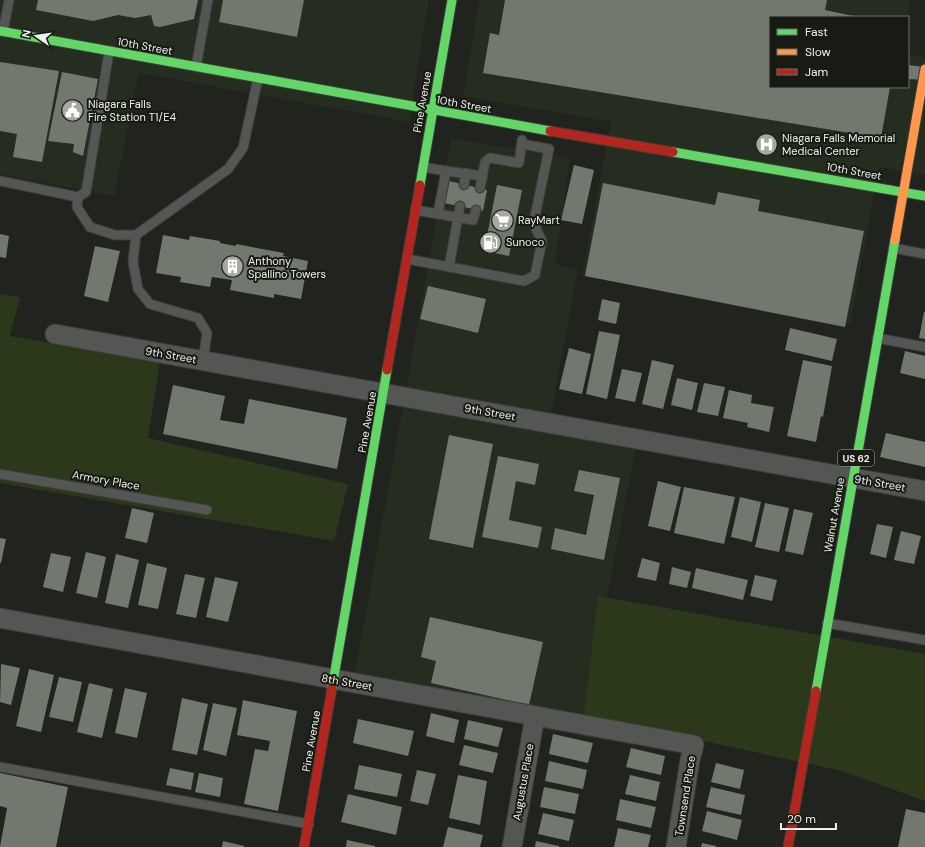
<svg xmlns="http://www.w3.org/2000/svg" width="925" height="847" font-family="'DM Sans',sans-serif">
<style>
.built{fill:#252c20}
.green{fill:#2b391a}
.building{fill:#72786d}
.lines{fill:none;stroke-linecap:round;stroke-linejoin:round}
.lane-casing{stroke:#3c3d3a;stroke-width:11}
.street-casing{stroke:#3c3d3a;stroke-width:21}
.fast-casing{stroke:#3c3d3a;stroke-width:11}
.slow-casing{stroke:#3c3d3a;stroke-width:11}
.jam-casing{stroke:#3c3d3a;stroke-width:11}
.lane{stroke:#545653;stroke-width:9}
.street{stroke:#545653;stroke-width:19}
.fast{stroke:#63d668;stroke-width:9}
.slow{stroke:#ff974d;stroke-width:9}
.jam{stroke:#b3261e;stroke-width:9}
.labels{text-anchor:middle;stroke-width:4;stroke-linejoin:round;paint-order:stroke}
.shield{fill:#181b14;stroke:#aeb0aa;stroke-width:1}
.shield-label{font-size:10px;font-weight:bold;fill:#eef0eb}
.street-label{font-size:11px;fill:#eef0eb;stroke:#181b14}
.poi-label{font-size:11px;fill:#eef0eb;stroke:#181b14;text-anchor:start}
</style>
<rect width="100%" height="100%" fill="#21231f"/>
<g class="built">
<path d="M0,0H429L409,122L139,73L114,196L0,174Z"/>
<path d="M479,0H910L907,17H770V87H908V55L925,58V175L879,167L850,325L582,276L611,122L463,96Z"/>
<path d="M451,138L570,158L555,264L578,270L551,415L639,433L584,715L355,673Z"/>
</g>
<g class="green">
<path d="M0,294L20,297L10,336L160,361L148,438L348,484L334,541L0,483Z"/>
<path d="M598,596L925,654V801L842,771L584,715Z"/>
</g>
<g class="building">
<path d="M38,0H198L194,19L160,27L154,26L151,15L135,18L118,15L93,21L36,10Z"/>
<path d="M223,0H304L297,37L219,22Z"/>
<path d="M505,0H827L825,10L858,17H770V87H890L881,138L483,73L490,33L499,35Z"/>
<path d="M0,62L59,71L42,162L13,157L17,134L0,131Z"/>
<path d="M908,65L925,67V80L908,79Z"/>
<path d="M62,72L98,79L83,156L73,152L74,144L48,141Z"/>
<path d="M574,165L594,170L582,224L561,220Z"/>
<path d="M449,181L487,190L483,211L444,203Z"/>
<path d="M603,183L715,205L718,192L760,200L758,211L864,231L845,327L585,276Z"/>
<path d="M497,185L522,190L509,256L484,251Z"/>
<path d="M0,234L9,236L6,258L0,257Z"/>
<path d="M163,235L189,240L190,236L220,241V243L236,246V244L284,253L283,256L308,261L301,299L274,294V298L230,290L232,280L212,277L210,287L180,282L181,277L156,273Z"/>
<path d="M95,246L120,251L108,302L84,296Z"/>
<path d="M428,286L486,299L478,333L420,319Z"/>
<path d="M602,299L620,303L616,324L598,320Z"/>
<path d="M924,312H925V339L919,338Z"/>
<path d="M790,328L837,339L832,361L785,350Z"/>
<path d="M599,331L620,335L607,399L586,394Z"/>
<path d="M569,348L591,354L582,394L559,389Z"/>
<path d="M905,351L925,356V379L900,373Z"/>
<path d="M652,360L674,365L663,409L642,404Z"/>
<path d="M803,360L832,366L823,417L821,416L816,442L787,436Z"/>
<path d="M622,369L642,373L635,402L615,398Z"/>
<path d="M677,378L698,383L692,410L671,405Z"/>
<path d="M704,383L725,387L718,416L697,412Z"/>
<path d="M173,385L225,396L220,420L244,424L249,399L347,418L337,469L163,434Z"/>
<path d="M729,390L752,395L751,403L774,407L769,432L747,427L748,423L723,418Z"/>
<path d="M886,433L925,442V467L880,457Z"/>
<path d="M449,435L493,444L473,548L429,539Z"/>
<path d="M498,456L539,464L535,485L516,481L509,520L542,527L538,548L482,537Z"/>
<path d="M579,470L620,478L604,560L551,549L555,528L586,535L594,495L574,491Z"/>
<path d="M658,481L681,487L670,531L648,526Z"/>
<path d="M684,487L735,497L724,544L674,533Z"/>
<path d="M740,497L761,502L752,542L731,537Z"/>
<path d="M765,503L789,508L779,552L755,547Z"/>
<path d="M132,508L154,513L147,543L125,538Z"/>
<path d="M794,509L813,513L803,555L785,551Z"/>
<path d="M877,524L893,527L886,558L870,554Z"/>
<path d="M901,531L921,536L914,564L894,560Z"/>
<path d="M0,538L6,539L1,563H0Z"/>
<path d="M86,552L106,557L97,598L76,593Z"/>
<path d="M51,553L71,557L63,592L43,587Z"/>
<path d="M116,554L139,560L128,608L105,603Z"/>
<path d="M642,558L660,563L656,581L637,577Z"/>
<path d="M147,563L167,568L158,609L138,605Z"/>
<path d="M672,567L691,572L687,588L669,584Z"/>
<path d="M696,568L748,580L743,600L692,588Z"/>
<path d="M185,574L205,578L196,618L176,614Z"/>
<path d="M755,575L777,580L772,601L750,596Z"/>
<path d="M215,577L238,582L228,622L206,617Z"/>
<path d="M430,617L543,642L529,705L431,683L436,661L421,657Z"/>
<path d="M1,664L20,668L11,705L0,702Z"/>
<path d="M29,669L54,675L41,732L16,726Z"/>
<path d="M59,677L82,682L73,722L49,717Z"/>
<path d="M89,683L113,689L102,738L77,732Z"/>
<path d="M125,688L147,693L137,738L115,733Z"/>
<path d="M182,698L208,704L197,755L172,750Z"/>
<path d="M243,700L297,711L278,811L244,804L255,749L268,751L270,741L237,735Z"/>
<path d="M213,703L237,708L226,756L203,750Z"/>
<path d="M431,713L459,720L454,743L426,736Z"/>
<path d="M358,719L414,731L408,756L353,743Z"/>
<path d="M468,720L503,728L498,747L464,739Z"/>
<path d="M553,734L593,743L588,763L549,754Z"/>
<path d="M464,745L498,753L493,773L459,765Z"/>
<path d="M631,748L665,756L661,775L626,767Z"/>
<path d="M549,761L587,770L583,789L545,781Z"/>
<path d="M716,763L744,770L740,789L711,782Z"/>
<path d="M359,765L402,774L397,797L354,789Z"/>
<path d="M170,768L194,773L191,790L166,785Z"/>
<path d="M417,770L436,774L428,805L410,801Z"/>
<path d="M0,773L68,787L56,847H0L7,808L0,806Z"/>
<path d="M199,773L223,778L220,797L195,792Z"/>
<path d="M458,775L487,781L480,825L449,818Z"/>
<path d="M630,775L660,782L656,801L625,794Z"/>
<path d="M544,787L579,794L575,814L540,807Z"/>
<path d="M711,787L745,795L741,815L706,807Z"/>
<path d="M348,794L402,807L396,835L341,822Z"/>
<path d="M620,799L656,807L651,828L616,820Z"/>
<path d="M906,809L925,813V847H898Z"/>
<path d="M707,811L742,820L737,840L702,831Z"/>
<path d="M543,813L574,820L569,841L538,834Z"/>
<path d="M448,827L483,835L480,847H443Z"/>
<path d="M618,828L651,835L648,847H614Z"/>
<path d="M347,840L375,846V847H346Z"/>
<path d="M223,841L244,846V847H222Z"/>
<path d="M536,841L559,846V847H535Z"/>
<path d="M702,843L716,846V847H701Z"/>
</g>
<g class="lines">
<defs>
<g id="lane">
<path d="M3,32L9,0"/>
<path d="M196,67L208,0"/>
<path d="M423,167L446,171L438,213"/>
<path d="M446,171L483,176"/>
<path d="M0,181L78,197L86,192L109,52"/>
<path d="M464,185L466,173"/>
<path d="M480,188L485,162L490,158L519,163L522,140"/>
<path d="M78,197L77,207L90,227L115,235H136L228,169L243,148L258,78"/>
<path d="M415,210L473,220L476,210"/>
<path d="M136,235L133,262L138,289L150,304L198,318L207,333L203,361"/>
<path d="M893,248L925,254"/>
<path d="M407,259L524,281L535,275L542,241L536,229L535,216L549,149L522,144"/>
<path d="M449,267L460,206"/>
<path d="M877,338L925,347"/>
<path d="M0,474L207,510"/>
<path d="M827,623L925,640"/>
<path d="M0,767L309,824"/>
</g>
<g id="street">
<path d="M55,334L925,491"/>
<path d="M0,618L694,745L690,760L676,847"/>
<path d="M512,847L535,716"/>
</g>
<g id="fast">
<path d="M0,31L550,131"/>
<path d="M673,152L925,196"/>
<path d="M420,185L452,0"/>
<path d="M332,688L387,370"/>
<path d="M816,691L895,240"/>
</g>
<path id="slow" d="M895,240L925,69"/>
<g id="jam">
<path d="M550,131L673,152"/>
<path d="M387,370L420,185"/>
<path d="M304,847L332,688"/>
<path d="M788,847L816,691"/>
</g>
</defs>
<use href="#lane" class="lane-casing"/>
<use href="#street" class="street-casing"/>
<use href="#fast" class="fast-casing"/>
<use href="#slow" class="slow-casing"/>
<use href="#jam" class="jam-casing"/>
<use href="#lane" class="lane"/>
<use href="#street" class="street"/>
<use href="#fast" class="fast"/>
<use href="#slow" class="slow"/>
<use href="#jam" class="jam"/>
</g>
<defs>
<symbol id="civic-disc" viewBox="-11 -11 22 22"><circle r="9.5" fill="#a6a8a4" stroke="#181b14"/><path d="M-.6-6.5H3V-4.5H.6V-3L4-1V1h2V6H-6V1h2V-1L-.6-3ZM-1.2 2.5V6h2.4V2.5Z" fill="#fff"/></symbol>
<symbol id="hospital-disc" viewBox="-11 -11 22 22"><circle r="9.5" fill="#a6a8a4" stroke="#181b14"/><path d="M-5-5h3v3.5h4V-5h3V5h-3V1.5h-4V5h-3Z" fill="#fff"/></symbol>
<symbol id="supermarket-disc" viewBox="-11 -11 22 22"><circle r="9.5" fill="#a6a8a4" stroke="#181b14"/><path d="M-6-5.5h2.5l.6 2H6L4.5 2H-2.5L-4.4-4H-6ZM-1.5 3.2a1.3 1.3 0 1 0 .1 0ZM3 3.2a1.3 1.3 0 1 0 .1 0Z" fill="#fff"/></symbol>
<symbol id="fuel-disc" viewBox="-11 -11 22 22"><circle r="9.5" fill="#a6a8a4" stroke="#181b14"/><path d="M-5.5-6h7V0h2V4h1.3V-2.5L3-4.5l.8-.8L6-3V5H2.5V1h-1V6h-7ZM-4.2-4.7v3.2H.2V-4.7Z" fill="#fff"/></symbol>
<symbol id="building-disc" viewBox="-11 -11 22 22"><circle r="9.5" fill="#a6a8a4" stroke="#181b14"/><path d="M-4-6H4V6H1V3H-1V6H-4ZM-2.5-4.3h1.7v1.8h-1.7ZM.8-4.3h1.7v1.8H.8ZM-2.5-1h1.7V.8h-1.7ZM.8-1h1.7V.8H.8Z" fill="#fff"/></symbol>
</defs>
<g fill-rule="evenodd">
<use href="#civic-disc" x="60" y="98" width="25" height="25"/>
<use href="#hospital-disc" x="754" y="132" width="25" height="25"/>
<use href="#supermarket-disc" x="490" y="208" width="25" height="25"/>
<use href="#fuel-disc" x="478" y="230" width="25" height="25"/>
<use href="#building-disc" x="220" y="254" width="25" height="25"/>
</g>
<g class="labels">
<rect class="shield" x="838" y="450" width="36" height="16" rx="3"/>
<g class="shield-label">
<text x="856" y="462">US 62</text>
</g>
<g class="street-label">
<text transform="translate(145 46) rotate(10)" y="4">10th Street</text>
<text transform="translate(422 102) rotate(-80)" y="4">Pine Avenue</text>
<text transform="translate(464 104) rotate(10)" y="4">10th Street</text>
<text transform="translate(854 171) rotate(10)" y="4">10th Street</text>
<text transform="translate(171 355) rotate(10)" y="4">9th Street</text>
<text transform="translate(490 412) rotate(10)" y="4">9th Street</text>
<text transform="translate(367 422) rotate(-80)" y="4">Pine Avenue</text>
<text transform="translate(106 480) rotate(10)" y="4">Armory Place</text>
<text transform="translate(880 483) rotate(10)" y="4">9th Street</text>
<text transform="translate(834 515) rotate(-80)" y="4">Walnut Avenue</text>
<text transform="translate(347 682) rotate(10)" y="4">8th Street</text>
<text transform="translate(311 741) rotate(-80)" y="4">Pine Avenue</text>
<text transform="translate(523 782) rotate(-80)" y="4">Augustus Place</text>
<text transform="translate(685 796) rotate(-81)" y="4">Townsend Place</text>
</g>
<g class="poi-label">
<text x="88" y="108">Niagara Falls<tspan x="88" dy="13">Fire Station T1/E4</tspan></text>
<text x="782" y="142">Niagara Falls Memorial<tspan x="782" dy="13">Medical Center</tspan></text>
<text x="518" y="224">RayMart</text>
<text x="506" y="246">Sunoco</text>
<text x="248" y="265">Anthony<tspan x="248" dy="13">Spallino Towers</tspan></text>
</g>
</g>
<rect x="769" y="16" width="140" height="72" fill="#181b14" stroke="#6e706a"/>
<rect x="777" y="29" width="20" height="6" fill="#63d668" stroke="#6e706a"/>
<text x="805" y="36" font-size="12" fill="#eef0eb">Fast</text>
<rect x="777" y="49" width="20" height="6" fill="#ff974d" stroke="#6e706a"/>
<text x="805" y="56" font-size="12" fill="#eef0eb">Slow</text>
<rect x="777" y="69" width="20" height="6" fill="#b3261e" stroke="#6e706a"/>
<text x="805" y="76" font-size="12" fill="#eef0eb">Jam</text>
<g transform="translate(36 36) rotate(283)" stroke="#181b14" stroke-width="3" paint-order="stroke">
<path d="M0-3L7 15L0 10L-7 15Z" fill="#eef0eb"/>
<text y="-6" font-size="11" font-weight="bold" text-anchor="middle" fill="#eef0eb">N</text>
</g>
<path d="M781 823v6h55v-6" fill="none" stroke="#eef0eb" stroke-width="2"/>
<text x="787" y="823" font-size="12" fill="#eef0eb" stroke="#181b14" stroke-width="3" paint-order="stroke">20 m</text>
</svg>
